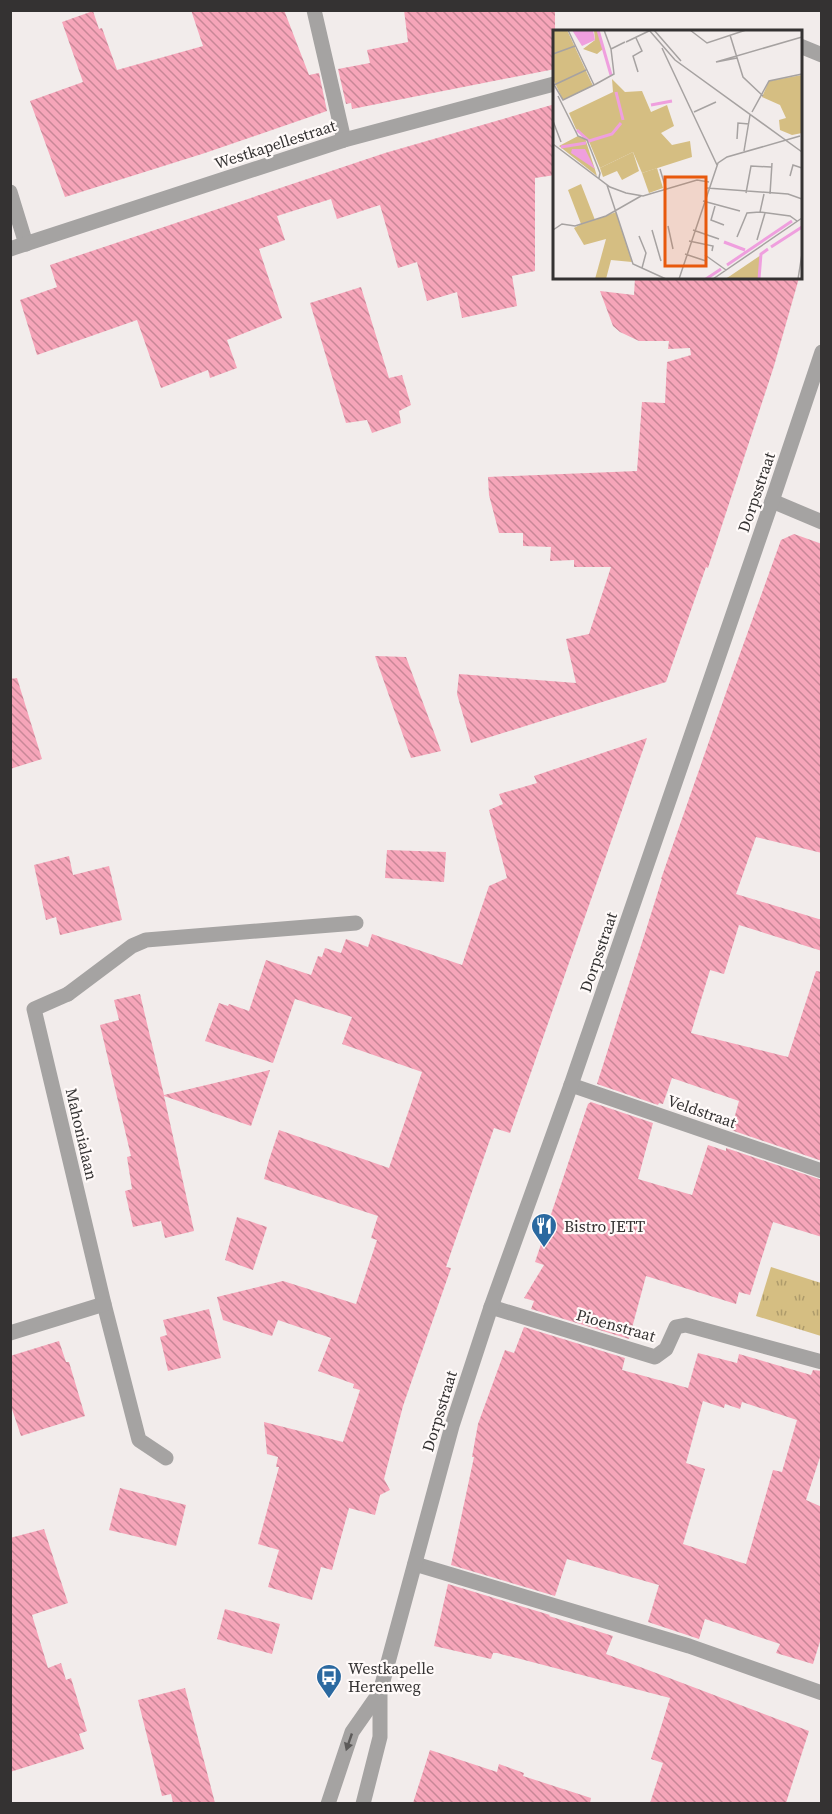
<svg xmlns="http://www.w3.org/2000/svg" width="832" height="1814" font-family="'Source Serif 4',serif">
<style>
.grass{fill:url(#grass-tufts)}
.building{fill:url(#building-back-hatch);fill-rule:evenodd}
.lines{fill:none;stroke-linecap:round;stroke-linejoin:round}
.service{stroke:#a5a3a2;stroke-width:15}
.minor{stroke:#a5a3a2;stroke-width:15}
.tertiary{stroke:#a5a3a2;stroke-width:15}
.oneway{fill:#5c5a59}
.labels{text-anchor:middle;stroke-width:4.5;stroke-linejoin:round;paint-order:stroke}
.street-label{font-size:16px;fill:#343232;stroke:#fffaf9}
.poi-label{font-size:16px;fill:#343232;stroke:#fffaf9;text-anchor:start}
.inset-river{fill:none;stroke:#ef9fde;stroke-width:3}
.inset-road{fill:none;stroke:#a6a2a1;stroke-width:1.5}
.view{fill:#e8590c;fill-opacity:0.15;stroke:#e8590c;stroke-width:3}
.inset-edge{fill:none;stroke:#343232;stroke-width:3}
</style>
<defs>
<pattern id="grass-tufts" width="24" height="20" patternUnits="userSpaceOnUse" patternTransform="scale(1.5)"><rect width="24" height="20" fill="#d5be82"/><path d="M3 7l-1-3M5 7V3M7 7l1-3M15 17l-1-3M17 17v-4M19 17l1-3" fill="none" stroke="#ae9b6b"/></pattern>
<pattern id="building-back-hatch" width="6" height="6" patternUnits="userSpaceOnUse" patternTransform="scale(1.5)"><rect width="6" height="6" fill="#f6a5b9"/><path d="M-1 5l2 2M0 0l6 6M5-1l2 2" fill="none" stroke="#c88797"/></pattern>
</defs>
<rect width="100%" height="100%" fill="#f2eceb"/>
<path class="grass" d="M771,1267L821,1283V1336L756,1316Z"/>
<g class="building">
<path d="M191,10H284L309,75L319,73L327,111L205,153L65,197L30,101L83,82L62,22L93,11L99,29L102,28L117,70L203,46Z"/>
<path d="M404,10H555V69L352,109L351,103L346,104L338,69L370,63L367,50L408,42Z"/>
<path d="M555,104V175L535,178V271L512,276L517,306L462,318L457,292L427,301L417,262L398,268L380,205L337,219L331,199L277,216L285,240L259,249L282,318L227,340L237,368L210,378L208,370L161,388L137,320L37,355L20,300L57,287L50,265L385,153Z"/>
<path d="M635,278H799L774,366L708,568L706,567L666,682L471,743L457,694L459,674L576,683L566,639L589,634L611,567H574V560L550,561L551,547L523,546V533H499L489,495L488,477L637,471L642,402L665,403L667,362L691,355L690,348L668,349L669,341H639L620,332L613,326L600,291L634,295Z"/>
<path d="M361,287L389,378L402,375L411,405L399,411L401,423L372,433L367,420L346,423L310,303Z"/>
<path d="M794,534L822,544V853L756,837L736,894L822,920V951L739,925L724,974L710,970L691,1033L788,1057L816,971L822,972V1161L731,1130L739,1101L672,1078L663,1104L659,1103L658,1105L597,1084L646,930L662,879H661L728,687L781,540Z"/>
<path d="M375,656L406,657L441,751L411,758Z"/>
<path d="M17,678L42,759L10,769V679Z"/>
<path d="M647,738L510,1133L494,1128L446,1267L451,1268L403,1406L384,1479L390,1490L380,1495L375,1515L349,1508L332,1570L321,1567L312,1600L268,1587L279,1550L258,1544L279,1467H276L278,1457L267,1454L264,1422L343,1442L360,1390L353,1388L354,1384L318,1371L331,1338L278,1320L272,1336L223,1320L217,1297L283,1281L356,1304L377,1240L371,1238L378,1216L264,1179L269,1160L279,1130L389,1168L422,1072L342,1044L352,1017L295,999L273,1063L205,1041L219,1003L228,1006L229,1004L249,1011L266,960L311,975L318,956L322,957L325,948L341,953L346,939L368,947L372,934L462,965L489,886L507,878L489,810L503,804L499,794L537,783L534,776Z"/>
<path d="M387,850L446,852L444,882L385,878Z"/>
<path d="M69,856L73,875L109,866L122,920L60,935L56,917L46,920L34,865Z"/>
<path d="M140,994L164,1095L270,1070L251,1126L164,1096L194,1231L165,1238L161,1221L133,1227L125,1191L132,1189L127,1157L131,1156L100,1025L119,1020L114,1000Z"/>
<path d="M591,1102L653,1123L638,1179L692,1195L708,1145L726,1151V1148L822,1180V1237L773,1222L750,1295L739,1292L736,1304L646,1276L629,1339L531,1309L534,1301L524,1298L544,1265L535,1262L588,1104Z"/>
<path d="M237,1217L267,1227L253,1270L225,1260Z"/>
<path d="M209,1309L221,1358L168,1371L160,1337L167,1335L163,1320Z"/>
<path d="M524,1327L625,1358L622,1370L688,1388L698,1353L737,1363L739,1354L811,1375L813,1370L822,1371V1451L806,1500L822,1507V1635L813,1664L776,1653L780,1644L705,1619L699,1639L648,1622L659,1585L567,1559L555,1596L451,1565L474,1457H472L478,1424L505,1350L514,1353ZM703,1401L724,1408L725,1404L740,1409L742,1402L797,1420L782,1472L773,1470L746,1564L683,1544L705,1469L686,1463Z"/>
<path d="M59,1341L66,1362H69L85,1416L21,1436L10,1403V1356Z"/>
<path d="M120,1488L186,1505L176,1546L109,1530Z"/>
<path d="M44,1529L68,1603L32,1615L48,1668L61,1663L66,1680L71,1678L87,1731L79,1734L84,1749L10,1772V1538Z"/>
<path d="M448,1584L550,1615L549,1616L613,1636L606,1654L809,1731L786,1803H650L663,1763L651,1759L670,1698L497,1653H493L491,1659L434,1646Z"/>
<path d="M225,1609L280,1624L272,1654L217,1639Z"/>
<path d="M185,1688L215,1803H173L171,1794L162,1796L138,1700Z"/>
<path d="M430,1750L497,1772L499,1764L524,1773L523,1776L591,1798L590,1803H413Z"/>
</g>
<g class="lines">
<g class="service">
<path d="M314,10L344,140"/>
<path d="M68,994L132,946L146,940L356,923"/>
</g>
<g class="minor">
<path d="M800,46L822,55"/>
<path d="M10,192L26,244"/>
<path d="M10,249L344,140L554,84"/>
<path d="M772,501L822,522"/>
<path d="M68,994L34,1009L104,1304L139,1440L166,1458"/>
<path d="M571,1085L822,1171"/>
<path d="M491,1307L655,1357L666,1349L676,1327L686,1325L822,1362"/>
<path d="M10,1333L104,1304"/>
<path d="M415,1564L689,1646L822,1693"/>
</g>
<g class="tertiary">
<path d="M328,1804L352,1732L380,1692"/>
<path d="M363,1804L380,1737V1692L452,1426L491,1307L571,1085L772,501L822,352"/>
</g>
</g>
<defs><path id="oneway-solid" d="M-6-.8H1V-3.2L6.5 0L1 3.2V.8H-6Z" transform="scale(1.5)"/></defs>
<use class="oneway" href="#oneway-solid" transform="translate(349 1742) rotate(109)"/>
<defs>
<symbol id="restaurant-pin" viewBox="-11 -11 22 30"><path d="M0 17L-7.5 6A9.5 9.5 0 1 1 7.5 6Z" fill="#2b69a0" stroke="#fffaf9"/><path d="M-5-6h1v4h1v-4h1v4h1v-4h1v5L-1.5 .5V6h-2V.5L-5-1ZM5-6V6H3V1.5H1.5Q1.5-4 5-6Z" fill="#fff"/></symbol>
<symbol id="bus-pin" viewBox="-11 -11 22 30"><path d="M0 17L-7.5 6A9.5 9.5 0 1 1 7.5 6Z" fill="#2b69a0" stroke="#fffaf9"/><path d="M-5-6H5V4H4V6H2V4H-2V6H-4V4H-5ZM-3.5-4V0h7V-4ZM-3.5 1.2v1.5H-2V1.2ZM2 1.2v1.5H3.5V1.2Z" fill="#fff"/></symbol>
</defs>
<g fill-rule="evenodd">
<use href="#restaurant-pin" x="529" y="1211" width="30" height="40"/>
<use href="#bus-pin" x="314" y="1662" width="30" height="40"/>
</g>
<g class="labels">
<g class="street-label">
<text transform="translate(275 144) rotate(-18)" y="6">Westkapellestraat</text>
<text transform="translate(756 492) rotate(-71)" y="6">Dorpsstraat</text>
<text transform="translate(598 952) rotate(-71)" y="6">Dorpsstraat</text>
<text transform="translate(702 1111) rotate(19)" y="6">Veldstraat</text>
<text transform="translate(82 1134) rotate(77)" y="6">Mahonialaan</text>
<text transform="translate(616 1325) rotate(16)" y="6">Pioenstraat</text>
<text transform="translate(439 1411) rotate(-73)" y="6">Dorpsstraat</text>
</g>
<g class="poi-label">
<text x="564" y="1232">Bistro JETT</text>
<text x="348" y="1674">Westkapelle<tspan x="348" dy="18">Herenweg</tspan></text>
</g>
</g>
<g transform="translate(553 30)">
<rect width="249" height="249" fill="#f2eceb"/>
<path d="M0,0H14L40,56L10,70L0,49ZM41,0H45L50,19L44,24L30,19L42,10ZM249,45V103L239,105L227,100L226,90L233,88L227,75L209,67L216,51ZM25,106L32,108L44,146L6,116ZM80,122L86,141L69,150L64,141L50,147L47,138ZM28,154L42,190L63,182L79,232L58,230L53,249H42L53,209L31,215L21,198L28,194L15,160ZM208,225L206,249H172L177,246Z" fill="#d5be82"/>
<path d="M104,138L110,158L96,163L89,143Z" fill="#d5be82"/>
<path d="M59,49L72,62L89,61L98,82L114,75L121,96L108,103L119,115L137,111L139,127L89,143L80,122L47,138L35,109L23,99L16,83L60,62Z" fill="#d5be82"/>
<path d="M19,0H40L42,10L29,16ZM19,119H32L42,139L18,123Z" fill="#ef9fde"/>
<path class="inset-river" d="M45,0L58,45M63,62L70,90M98,75L119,71M24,100L36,111L59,104L68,93M8,117L33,113M171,212L192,220M218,217L249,197M174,235L239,191M153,249L168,239M206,249L208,224L215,219"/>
<path class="inset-road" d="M15,0L41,55M51,0L58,19M96,0L122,30L249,122M101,0L128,31M137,0L154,13L193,0M177,5L190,47L210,66M83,8L89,21L80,26L85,42M73,12L98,0M109,18L164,135M0,24L22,16M184,28L163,32L249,7M0,53L10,70L43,54L61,44L58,19L72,12M1,55L33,40M5,66L25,106L34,110L47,143L46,148M141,82L163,72M199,82L216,51L249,44M0,91L8,112M184,109L185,93L196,94M0,114L57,157L73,163L90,166L144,150L156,152M191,121L197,85M107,139L113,159M237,146L240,135L249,138M54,155L80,234L113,249M154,158L235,164L249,169M193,163L198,136L218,137M211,164L207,182L237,186L244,191M217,164L219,133M150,171L187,181M162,176L158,190L171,195M115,196L120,219M0,200L9,194L22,196L53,186L88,166M99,200L108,231M140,200L166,209M86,206L93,223L89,238M184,207L194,183L207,182M204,210L212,183M136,211L160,216L159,221M132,224L153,231M152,225L173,240M126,249L165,133L174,127L247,106M160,249L249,188M245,249L249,224"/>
<path class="view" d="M112,147H153V236H112Z"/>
<rect width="249" height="249" class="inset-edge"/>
</g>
<rect width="832" height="1814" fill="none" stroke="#343232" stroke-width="24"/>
</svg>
